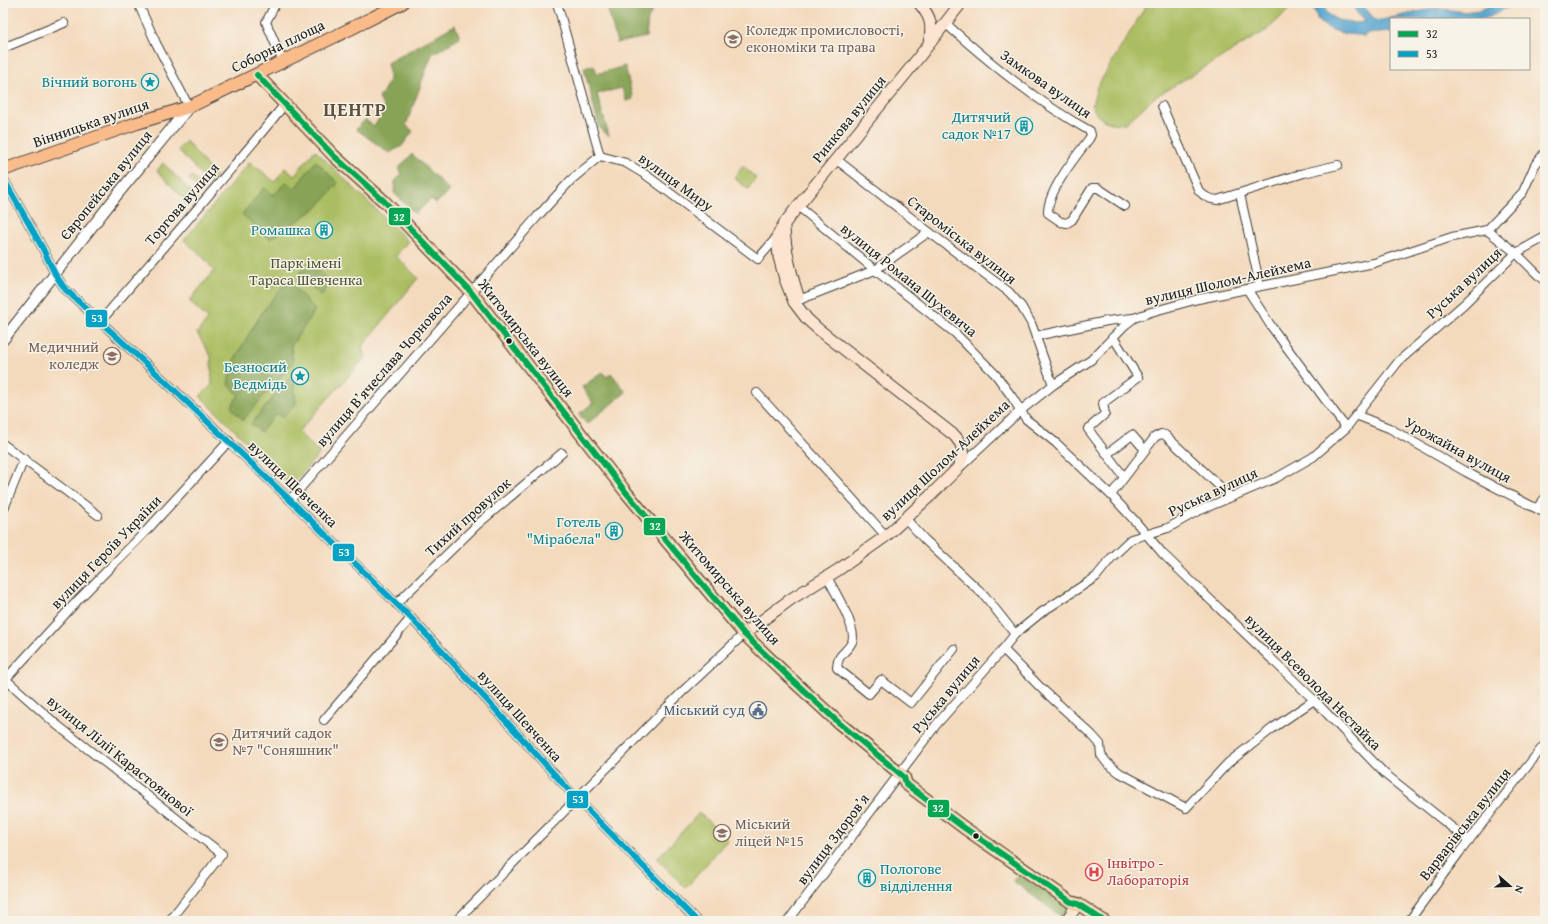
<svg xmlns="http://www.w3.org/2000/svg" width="1548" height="924" font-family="'Gentium Book Plus',serif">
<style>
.green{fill:#aabd61;stroke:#636c3e}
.forest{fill:#87a457;stroke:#52603a}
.water{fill:#57a5d0;stroke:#3a6076}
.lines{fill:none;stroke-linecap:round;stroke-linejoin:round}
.minor-casing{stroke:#3c3834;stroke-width:10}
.tertiary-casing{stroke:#3c3834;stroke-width:12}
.secondary-casing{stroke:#3c3834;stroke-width:13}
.primary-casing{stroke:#3c3834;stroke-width:14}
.minor{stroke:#fff;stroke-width:8}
.tertiary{stroke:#fff;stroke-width:10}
.secondary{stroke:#fde4d1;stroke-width:11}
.primary{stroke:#fabb8b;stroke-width:12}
.bus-1-casing{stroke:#f7f3e8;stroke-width:9}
.bus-2-casing{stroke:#f7f3e8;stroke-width:9}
.bus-1{stroke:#00a651;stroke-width:6}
.bus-2{stroke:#01a2c5;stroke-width:6}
.bus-dot{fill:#1c1c1c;stroke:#f7f3e8;stroke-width:1.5}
.labels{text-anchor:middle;stroke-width:3;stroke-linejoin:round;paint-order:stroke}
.education-label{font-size:15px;fill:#785e54;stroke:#f7f3e8;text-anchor:start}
.street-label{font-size:15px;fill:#1c1c1c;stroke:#f7f3e8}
.culture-label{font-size:15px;fill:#0d838f;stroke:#f7f3e8;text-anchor:end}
.park-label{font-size:15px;fill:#4e5434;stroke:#f7f3e8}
.service-label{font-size:15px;fill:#4e5e75;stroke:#f7f3e8;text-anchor:end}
.health-label{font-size:15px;fill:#be3a42;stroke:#f7f3e8;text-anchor:start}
.district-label{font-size:19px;font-weight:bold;letter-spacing:1px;fill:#5d4f3c;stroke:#f7f3e8}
.line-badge{stroke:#f7f3e8;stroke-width:1.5}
.badge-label{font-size:11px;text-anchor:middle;font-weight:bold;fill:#fff}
</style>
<rect width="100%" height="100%" fill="#f7f3e8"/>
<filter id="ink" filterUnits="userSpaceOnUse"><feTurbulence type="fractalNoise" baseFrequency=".025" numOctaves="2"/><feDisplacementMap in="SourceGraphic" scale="8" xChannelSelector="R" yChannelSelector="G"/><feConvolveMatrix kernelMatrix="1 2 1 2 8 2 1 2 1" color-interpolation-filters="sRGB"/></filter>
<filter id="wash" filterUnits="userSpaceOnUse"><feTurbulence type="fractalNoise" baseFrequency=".012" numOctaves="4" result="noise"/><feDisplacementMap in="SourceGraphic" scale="16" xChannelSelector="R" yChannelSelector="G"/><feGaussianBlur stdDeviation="0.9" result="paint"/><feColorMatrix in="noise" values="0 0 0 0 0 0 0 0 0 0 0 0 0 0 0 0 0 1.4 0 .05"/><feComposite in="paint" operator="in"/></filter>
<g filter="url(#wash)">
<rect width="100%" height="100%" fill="#f4dabd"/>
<g class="green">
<path d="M1146,3H1296L1267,30L1155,97L1126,123L1116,124L1105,121L1097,115L1092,105L1097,87L1147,4Z"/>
<path d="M186,141L217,178L211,185L178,150Z"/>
<path d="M315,150L408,241L396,256L418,278L362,347L365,358L298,432L320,453L291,486L200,396L212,385L211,356L197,333L208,319L189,301L214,271L206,260L184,240L250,162L275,182L285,168L294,176Z"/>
<path d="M163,163L197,198L190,205L157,171Z"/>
<path d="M743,166L756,178L748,189L734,178Z"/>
<path d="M192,176L206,191L203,194L189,179Z"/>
<path d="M699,813L728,839L686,888L657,859Z"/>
</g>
<g class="forest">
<path d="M606,3H657L648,19L646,37L617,43Z"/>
<path d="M455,25L460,38L432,54L406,125L413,131L402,146L389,153L356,129L365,120L374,126L385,110L379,98C388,84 392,80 387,63Z"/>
<path d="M594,65L597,74L625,66L633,99L626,101L622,88L597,94L609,136L599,127L584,68Z"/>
<path d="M412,154L450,191L436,203L431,199L415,214L394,193L395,181L402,174L398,169Z"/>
<path d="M316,161L338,183L318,207L270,239L242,214L264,188L274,195L286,182L295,188Z"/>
<path d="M310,261L330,282L321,296L299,273Z"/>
<path d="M288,280L315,310L291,346L293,362L243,420L231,407L239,395L228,384L233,362L249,334L263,311Z"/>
<path d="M603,372L606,377L611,373L626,392L587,424L579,414L593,403L582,387Z"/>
<path d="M293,374L296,404L283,417L276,414L261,432L251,424Z"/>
<path d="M1020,871L1070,906L1062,917L1013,881Z"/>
</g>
<path class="water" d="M1310,3H1323C1326,21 1349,25 1364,22V18L1358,14L1351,3C1357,3 1367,8 1370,14C1373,17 1373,19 1377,21L1436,8L1464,12L1480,10L1497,3H1517L1489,17L1481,19H1391V32L1366,34L1363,38L1361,35C1345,35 1330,31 1318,21L1316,14Z"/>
</g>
<g filter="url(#ink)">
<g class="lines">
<defs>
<g id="minor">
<path d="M138,3L156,43L189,107"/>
<path d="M276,3L266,22L283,62"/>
<path d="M557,3L600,156"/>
<path d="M945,23C990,63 1037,102 1090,131L1091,135L1089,139C1076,156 1047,192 1048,213L1061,222L1067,223L1072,220L1092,188H1098L1125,206"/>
<path d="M3,48L64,23"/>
<path d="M1162,106L1199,191C1205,197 1209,199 1217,200L1304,173L1338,165"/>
<path d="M600,156L626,163L646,175L758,259L777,237"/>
<path d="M837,160L929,232L1009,292L1021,306L1031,323L1053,385"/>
<path d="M3,178L42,247L55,274L65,289L169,385L290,500L411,618L464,675L576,798L697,921"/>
<path d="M1240,194L1260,286"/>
<path d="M798,206L875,270L955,333L996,375L1012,397L1026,419L1056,443L1111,495L1135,521L1163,554L1314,700L1385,774L1469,841"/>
<path d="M1487,230L1516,253L1538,275L1545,280"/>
<path d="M1247,289L1271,326L1346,428"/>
<path d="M799,300L875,270L929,232"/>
<path d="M100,322C162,249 225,178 285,104"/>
<path d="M1036,336L1107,321L1133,318"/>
<path d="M1113,337L1138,377L1103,403L1105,414L1088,429L1124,477"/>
<path d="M757,393L886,536"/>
<path d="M1356,415L1389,428L1466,472L1545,513"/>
<path d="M3,444L98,515"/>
<path d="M1107,454L1132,435L1145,450"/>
<path d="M959,468L1020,411L1053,385L1091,360L1125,325L1134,318L1151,312L1198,299L1374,263L1452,237L1487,230L1523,192L1535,165L1545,152"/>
<path d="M1111,495L1155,437L1161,434L1165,435L1231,497"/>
<path d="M290,500L537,217L571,180L600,156"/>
<path d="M1537,508L1545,498"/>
<path d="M3,511L24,459"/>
<path d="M905,518L924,539L985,596L1015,634"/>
<path d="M827,577C834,590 858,629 852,642C846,654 838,652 837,668L869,694L881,680L911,703L954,649"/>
<path d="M396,604L478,524L562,453"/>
<path d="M1003,649L1041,688L1092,735L1100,744L1101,755L1107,763L1120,773L1186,808L1228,763L1273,728L1314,700"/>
<path d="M3,677L57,725L222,854L169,921"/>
<path d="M3,682L79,599L148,529L229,441"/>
<path d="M324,720L411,618"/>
<path d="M456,921L684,690L744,634"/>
<path d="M788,921L936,725L1003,649L1015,634L1042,612L1096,577L1112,557L1131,539L1168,528L1196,512L1276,478L1313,457L1346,428L1399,361L1464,304L1516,253L1545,237"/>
<path d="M1409,921L1459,853L1545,744"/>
</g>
<path id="tertiary" d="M3,340L117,195L189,107"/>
<g id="secondary">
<path d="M919,3C931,17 933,25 929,43"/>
<path d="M784,227C785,250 791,274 798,296"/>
<path d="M744,634L791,599L838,570L886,536L930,496L957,469L961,462L963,456L961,444L955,436L818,329L807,319L794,302L785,279L779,257L777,237L784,224L798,206L908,71L961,3"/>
<path d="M1066,921L1078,904"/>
</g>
<g id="primary">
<path d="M257,75L334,156L385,202L471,292L625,491L744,634L790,678L839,723L904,777L906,784L963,827L1071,902L1078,904L1104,921"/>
<path d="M3,170L137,123L189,107L344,32L402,3"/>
</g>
</defs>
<use href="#minor" class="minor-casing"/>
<use href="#tertiary" class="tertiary-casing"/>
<use href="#secondary" class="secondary-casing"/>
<use href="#primary" class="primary-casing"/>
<use href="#minor" class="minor"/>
<use href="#tertiary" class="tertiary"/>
<use href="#secondary" class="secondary"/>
<use href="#primary" class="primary"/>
<defs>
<path id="bus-1" d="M257,75L334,156L385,202L471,292L625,491L744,634L790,678L839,723L904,777L906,784L963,827L1071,902L1078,904L1104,921"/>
<path id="bus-2" d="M3,178L42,247L55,274L65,289L169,385L290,500L411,618L464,675L576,798L697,921"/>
</defs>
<use href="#bus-1" class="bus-1-casing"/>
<use href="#bus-2" class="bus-2-casing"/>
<use href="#bus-1" class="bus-1"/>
<use href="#bus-2" class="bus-2"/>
</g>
</g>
<defs>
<symbol id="university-ring" viewBox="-11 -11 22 22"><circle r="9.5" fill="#f7f3e8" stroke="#8d6e63" stroke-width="1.5"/><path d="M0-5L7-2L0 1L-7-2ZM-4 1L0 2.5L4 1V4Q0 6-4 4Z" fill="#8d6e63"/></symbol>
<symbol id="sight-ring" viewBox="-11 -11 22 22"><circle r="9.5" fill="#f7f3e8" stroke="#0f9aa8" stroke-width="1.5"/><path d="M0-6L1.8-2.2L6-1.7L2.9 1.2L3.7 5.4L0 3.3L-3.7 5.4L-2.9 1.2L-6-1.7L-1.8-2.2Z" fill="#0f9aa8"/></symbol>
<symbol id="building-ring" viewBox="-11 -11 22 22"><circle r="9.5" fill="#f7f3e8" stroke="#0f9aa8" stroke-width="1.5"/><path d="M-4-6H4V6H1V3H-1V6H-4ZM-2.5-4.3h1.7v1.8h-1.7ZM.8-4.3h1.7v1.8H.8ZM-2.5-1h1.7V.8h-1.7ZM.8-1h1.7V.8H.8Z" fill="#0f9aa8"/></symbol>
<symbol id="civic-ring" viewBox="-11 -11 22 22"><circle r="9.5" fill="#f7f3e8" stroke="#5c6f8a" stroke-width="1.5"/><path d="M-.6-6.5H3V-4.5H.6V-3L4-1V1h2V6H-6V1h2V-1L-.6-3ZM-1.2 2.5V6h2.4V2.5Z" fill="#5c6f8a"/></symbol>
<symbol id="school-ring" viewBox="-11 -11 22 22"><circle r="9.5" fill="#f7f3e8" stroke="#8d6e63" stroke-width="1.5"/><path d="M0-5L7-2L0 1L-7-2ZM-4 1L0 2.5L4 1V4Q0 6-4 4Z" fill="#8d6e63"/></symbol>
<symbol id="hospital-ring" viewBox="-11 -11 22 22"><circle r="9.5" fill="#f7f3e8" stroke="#e0444e" stroke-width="1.5"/><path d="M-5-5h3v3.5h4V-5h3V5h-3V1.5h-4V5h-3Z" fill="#e0444e"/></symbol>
</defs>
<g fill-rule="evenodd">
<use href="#university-ring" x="723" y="29" width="20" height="20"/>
<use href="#sight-ring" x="140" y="72" width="20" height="20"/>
<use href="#building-ring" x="1014" y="116" width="20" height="20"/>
<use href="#building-ring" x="314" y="220" width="20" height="20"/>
<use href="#university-ring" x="102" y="346" width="20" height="20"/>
<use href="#sight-ring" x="290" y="366" width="20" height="20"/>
<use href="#building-ring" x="604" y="521" width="20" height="20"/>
<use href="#civic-ring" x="748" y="700" width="20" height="20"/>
<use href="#school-ring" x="209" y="732" width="20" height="20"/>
<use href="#school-ring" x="712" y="823" width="20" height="20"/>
<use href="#hospital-ring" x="1084" y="862" width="20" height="20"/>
<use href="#building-ring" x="857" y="868" width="20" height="20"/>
</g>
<g class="bus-dot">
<circle cx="509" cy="341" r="3.5"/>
<circle cx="976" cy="836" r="3.5"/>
</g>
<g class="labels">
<g class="education-label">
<text x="746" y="35">Коледж промисловості,<tspan x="746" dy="17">економіки та права</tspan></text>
<text x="99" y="352" text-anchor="end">Медичний<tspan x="99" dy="17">коледж</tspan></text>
<text x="232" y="738">Дитячий садок<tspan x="232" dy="17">№7 "Соняшник"</tspan></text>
<text x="735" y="829">Міський<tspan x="735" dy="17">ліцей №15</tspan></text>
</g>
<g class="street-label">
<text transform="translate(278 46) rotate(-26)" y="5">Соборна площа</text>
<text transform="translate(1046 84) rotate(35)" y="5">Замкова вулиця</text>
<text transform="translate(849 119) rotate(-51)" y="5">Ринкова вулиця</text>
<text transform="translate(91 123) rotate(-19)" y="5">Вінницька вулиця</text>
<text transform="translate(676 182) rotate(36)" y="5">вулиця Миру</text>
<text transform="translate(106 185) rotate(-51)" y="5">Європейська вулиця</text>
<text transform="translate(182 204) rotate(-49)" y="5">Торгова вулиця</text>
<text transform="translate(962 240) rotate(38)" y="5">Староміська вулиця</text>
<text transform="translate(909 280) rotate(39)" y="5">вулиця Романа Шухевича</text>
<text transform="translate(1228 281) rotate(-13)" y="5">вулиця Шолом-Алейхема</text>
<text transform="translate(1464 283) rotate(-43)" y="5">Руська вулиця</text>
<text transform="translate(526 338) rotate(52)" y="5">Житомирська вулиця</text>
<text transform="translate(384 370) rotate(-49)" y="5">вулиця Вʼячеслава Чорновола</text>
<text transform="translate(1458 450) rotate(29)" y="5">Урожайна вулиця</text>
<text transform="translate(945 460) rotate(-43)" y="5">вулиця Шолом-Алейхема</text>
<text transform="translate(293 484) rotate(44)" y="5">вулиця Шевченка</text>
<text transform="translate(1213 492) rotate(-25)" y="5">Руська вулиця</text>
<text transform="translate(468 517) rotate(-42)" y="5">Тихий провулок</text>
<text transform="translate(106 552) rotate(-46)" y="5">вулиця Героїв України</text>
<text transform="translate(730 588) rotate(49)" y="5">Житомирська вулиця</text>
<text transform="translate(1313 682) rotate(45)" y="5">вулиця Всеволода Нестайка</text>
<text transform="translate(946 694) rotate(-50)" y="5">Руська вулиця</text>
<text transform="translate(520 716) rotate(48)" y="5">вулиця Шевченка</text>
<text transform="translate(120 756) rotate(39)" y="5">вулиця Лілії Карастоянової</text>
<text transform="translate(1465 824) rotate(-52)" y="5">Варварівська вулиця</text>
<text transform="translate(833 839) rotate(-53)" y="5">вулиця Здоровʼя</text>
</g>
<g class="culture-label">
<text x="137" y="87">Вічний вогонь</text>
<text x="1011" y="122">Дитячий<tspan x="1011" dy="17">садок №17</tspan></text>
<text x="311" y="235">Ромашка</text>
<text x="287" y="372">Безносий<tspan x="287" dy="17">Ведмідь</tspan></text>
<text x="601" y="527">Готель<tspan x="601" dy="17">"Мірабела"</tspan></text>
<text x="880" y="874" text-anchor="start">Пологове<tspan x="880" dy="17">відділення</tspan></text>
</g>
<g class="park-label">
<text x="306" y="268">Парк імені<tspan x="306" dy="17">Тараса Шевченка</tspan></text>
</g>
<g class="service-label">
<text x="745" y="715">Міський суд</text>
</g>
<g class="health-label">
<text x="1107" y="868">Інвітро -<tspan x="1107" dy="17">Лабораторія</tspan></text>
</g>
<g class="district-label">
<text x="355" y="116">ЦЕНТР</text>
</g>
</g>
<g class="line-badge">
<rect x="388" y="207" width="23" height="19" rx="4" fill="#00a651"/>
<rect x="85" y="309" width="23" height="19" rx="4" fill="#01a2c5"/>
<rect x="643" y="517" width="23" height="19" rx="4" fill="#00a651"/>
<rect x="332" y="543" width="23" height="19" rx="4" fill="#01a2c5"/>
<rect x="566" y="790" width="23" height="19" rx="4" fill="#01a2c5"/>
<rect x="927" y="799" width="23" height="19" rx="4" fill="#00a651"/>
</g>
<g class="badge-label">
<text x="399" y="221">32</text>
<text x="97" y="322">53</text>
<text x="655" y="530">32</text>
<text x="344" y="556">53</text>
<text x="578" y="803">53</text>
<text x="938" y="812">32</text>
</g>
<rect width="1548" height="924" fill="none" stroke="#f7f3e8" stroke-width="16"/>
<rect x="1390" y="18" width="140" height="52" fill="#f7f3e8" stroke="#9f9d96"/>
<rect x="1398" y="31" width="20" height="6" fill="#00a651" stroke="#9f9d96"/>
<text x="1426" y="38" font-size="12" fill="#1c1c1c">32</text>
<rect x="1398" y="51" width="20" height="6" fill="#01a2c5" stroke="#9f9d96"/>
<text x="1426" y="58" font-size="12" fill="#1c1c1c">53</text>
<g transform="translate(1510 886) rotate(110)" stroke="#f7f3e8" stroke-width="3" paint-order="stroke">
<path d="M0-3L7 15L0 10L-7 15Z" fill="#1c1c1c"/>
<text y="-6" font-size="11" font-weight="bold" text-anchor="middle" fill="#1c1c1c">N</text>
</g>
</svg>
